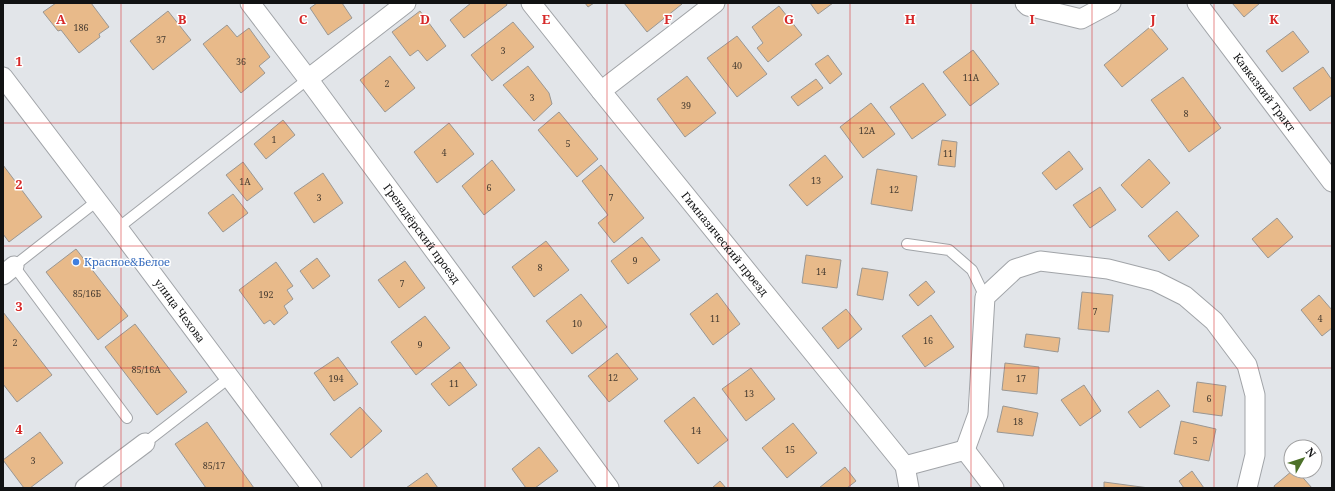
<svg xmlns="http://www.w3.org/2000/svg" width="1335" height="491" font-family="'Noto Serif',serif">
<style>
.building{fill:#e8ba8a;stroke:#9a9793}
.lines{fill:none;stroke-linecap:round;stroke-linejoin:round}
.lane-casing{stroke:#a1a4a8;stroke-width:12}
.street-casing{stroke:#a1a4a8;stroke-width:21}
.lane{stroke:#fff;stroke-width:10}
.street{stroke:#fff;stroke-width:19}
.grid{fill:none;stroke:#d62828;stroke-width:1;stroke-opacity:0.55}
.shop-dot{fill:#3f7fe0;stroke:#fff;stroke-width:1.5}
.labels{text-anchor:middle;stroke-width:3;stroke-linejoin:round;paint-order:stroke}
.number-label{font-size:9px;fill:#473c31}
.street-label{font-size:11px;fill:#111213;stroke:#fff}
.shop-label{font-size:11px;fill:#366cbe;stroke:#fff;text-anchor:start}
.grid-label{font-size:13px;text-anchor:middle;font-weight:bold;fill:#d62828;stroke:#fff;stroke-width:3;stroke-linejoin:round;paint-order:stroke}
</style>
<rect width="100%" height="100%" fill="#e2e5e9"/>
<g class="building">
<path d="M56,3H91L109,27L99,34L100,37L79,53L61,30L58,31L43,12Z"/>
<path d="M317,3H342L352,18L328,35L310,8Z"/>
<path d="M471,3H506L507,5L464,38L450,20Z"/>
<path d="M585,3H594L588,7Z"/>
<path d="M624,3H682V4L647,32Z"/>
<path d="M810,3H833L818,14Z"/>
<path d="M1232,3H1260L1244,17Z"/>
<path d="M779,6L802,35L768,62L757,48L763,43L752,27Z"/>
<path d="M168,11L191,40L153,70L130,41Z"/>
<path d="M420,11L446,46L427,61L418,50L410,56L392,32Z"/>
<path d="M513,22L534,47L492,81L471,55Z"/>
<path d="M227,25L237,37L249,28L270,57L259,66L265,73L241,93L203,44Z"/>
<path d="M1150,27L1168,49L1122,87L1104,65Z"/>
<path d="M1293,31L1309,52L1282,72L1266,51Z"/>
<path d="M737,36L767,74L737,97L707,58Z"/>
<path d="M973,50L999,84L970,106L943,72Z"/>
<path d="M828,55L842,74L830,84L815,64Z"/>
<path d="M390,56L415,88L385,112L360,80Z"/>
<path d="M528,66L549,93L552,104L534,121L503,85Z"/>
<path d="M1323,67L1332,80V95L1310,111L1293,88Z"/>
<path d="M687,76L716,113L685,137L657,99Z"/>
<path d="M1183,77L1221,128L1189,152L1151,100Z"/>
<path d="M816,79L823,88L798,106L791,97Z"/>
<path d="M923,83L946,115L912,139L890,107Z"/>
<path d="M871,103L895,134L863,158L840,127Z"/>
<path d="M559,112L598,159L577,177L538,130Z"/>
<path d="M283,120L295,135L266,159L254,144Z"/>
<path d="M449,123L474,154L437,183L414,152Z"/>
<path d="M942,140L957,142L955,167L938,165Z"/>
<path d="M1069,151L1083,169L1056,190L1042,173Z"/>
<path d="M825,155L843,177L807,206L789,185Z"/>
<path d="M1149,159L1170,183L1142,208L1121,185Z"/>
<path d="M492,160L515,190L484,215L462,186Z"/>
<path d="M243,162L263,189L247,201L226,175Z"/>
<path d="M3,165L42,217L9,242L3,234Z"/>
<path d="M601,165L644,218L614,243L598,223L608,215L582,181Z"/>
<path d="M877,169L917,176L912,211L871,204Z"/>
<path d="M323,173L343,203L314,223L294,193Z"/>
<path d="M1100,187L1116,210L1090,228L1073,205Z"/>
<path d="M233,194L248,213L223,232L208,213Z"/>
<path d="M1177,211L1199,236L1169,261L1148,236Z"/>
<path d="M1277,218L1293,237L1268,258L1252,239Z"/>
<path d="M642,237L660,260L628,284L611,261Z"/>
<path d="M546,241L569,270L534,297L512,267Z"/>
<path d="M76,249L128,316L98,340L46,272Z"/>
<path d="M806,255L841,260L837,288L802,283Z"/>
<path d="M317,258L330,276L313,289L300,271Z"/>
<path d="M405,261L425,288L399,308L378,280Z"/>
<path d="M276,262L293,286L287,290L293,299L284,306L288,313L274,325L270,320L264,324L239,290Z"/>
<path d="M862,268L888,272L883,300L857,295Z"/>
<path d="M926,281L935,292L918,306L909,295Z"/>
<path d="M1082,292L1113,295L1109,332L1078,329Z"/>
<path d="M717,293L740,324L713,345L690,314Z"/>
<path d="M581,294L607,327L572,354L546,321Z"/>
<path d="M1319,295L1332,310V328L1322,336L1301,310Z"/>
<path d="M846,309L862,329L838,349L822,328Z"/>
<path d="M3,312L52,375L17,402L3,384Z"/>
<path d="M931,315L954,347L925,367L902,336Z"/>
<path d="M425,316L450,348L416,375L391,342Z"/>
<path d="M135,324L187,392L157,415L105,347Z"/>
<path d="M1026,334L1060,338L1058,352L1024,347Z"/>
<path d="M617,353L638,379L609,402L588,376Z"/>
<path d="M338,357L358,384L334,401L314,373Z"/>
<path d="M460,362L477,385L449,406L431,384Z"/>
<path d="M1005,363L1039,367L1037,394L1002,390Z"/>
<path d="M751,368L775,399L746,421L722,389Z"/>
<path d="M1197,382L1226,386L1222,416L1193,412Z"/>
<path d="M1084,385L1101,411L1080,426L1061,400Z"/>
<path d="M1158,390L1170,406L1140,428L1128,412Z"/>
<path d="M694,397L728,440L698,464L664,421Z"/>
<path d="M1003,406L1038,413L1033,436L997,432Z"/>
<path d="M360,407L382,431L351,458L330,434Z"/>
<path d="M1181,421L1216,429L1209,461L1174,454Z"/>
<path d="M207,422L254,488H206L175,444Z"/>
<path d="M793,423L817,453L787,478L762,448Z"/>
<path d="M40,432L63,463L30,488H24L3,460Z"/>
<path d="M539,447L558,471L535,488H526L512,469Z"/>
<path d="M845,467L856,481L847,488H819Z"/>
<path d="M1192,471L1204,488H1184L1179,481Z"/>
<path d="M1292,471H1297L1312,488H1275L1274,486Z"/>
<path d="M427,473L438,488H406Z"/>
<path d="M720,481L726,488H712Z"/>
<path d="M1104,482L1149,488H1104Z"/>
</g>
<g class="lines">
<defs>
<g id="lane">
<path d="M97,201L14,266L127,418"/>
<path d="M118,228L308,79"/>
<path d="M907,244L949,250L972,270L985,297"/>
<path d="M145,443L229,378"/>
</g>
<g id="street">
<path d="M250,3L308,79"/>
<path id="s1" d="M406,3L308,79L609,488"/>
<path id="s2" d="M531,3L601,91L905,466L909,488"/>
<path d="M1025,3L1028,6L1081,19L1111,3"/>
<path id="s3" d="M1197,3L1332,182"/>
<path id="s4" d="M3,77L118,228L312,488"/>
<path d="M601,91L715,3"/>
<path d="M3,275L14,266"/>
<path d="M965,450L978,414L985,297L1015,269L1040,261L1108,269L1155,281L1185,296L1214,321L1247,365L1255,395V455L1247,488"/>
<path d="M905,466L965,450L994,488"/>
<path d="M85,488L145,443"/>
</g>
</defs>
<use href="#lane" class="lane-casing"/>
<use href="#street" class="street-casing"/>
<use href="#lane" class="lane"/>
<use href="#street" class="street"/>
</g>
<path class="grid" d="M121,3V488M243,3V488M364,3V488M485,3V488M607,3V488M728,3V488M850,3V488M971,3V488M1092,3V488M1214,3V488M3,123H1332M3,246H1332M3,368H1332"/>
<circle class="shop-dot" cx="76" cy="262" r="4"/>
<g class="labels">
<g class="number-label">
<text x="81" y="31">186</text>
<text x="161" y="43">37</text>
<text x="503" y="54">3</text>
<text x="241" y="65">36</text>
<text x="737" y="69">40</text>
<text x="971" y="81">11А</text>
<text x="387" y="87">2</text>
<text x="532" y="101">3</text>
<text x="686" y="109">39</text>
<text x="1186" y="117">8</text>
<text x="867" y="134">12А</text>
<text x="274" y="143">1</text>
<text x="568" y="147">5</text>
<text x="444" y="156">4</text>
<text x="948" y="157">11</text>
<text x="816" y="184">13</text>
<text x="245" y="185">1А</text>
<text x="489" y="191">6</text>
<text x="894" y="193">12</text>
<text x="319" y="201">3</text>
<text x="611" y="201">7</text>
<text x="635" y="264">9</text>
<text x="540" y="271">8</text>
<text x="821" y="275">14</text>
<text x="402" y="287">7</text>
<text x="87" y="297">85/16Б</text>
<text x="266" y="298">192</text>
<text x="1095" y="315">7</text>
<text x="715" y="322">11</text>
<text x="1320" y="322">4</text>
<text x="577" y="327">10</text>
<text x="928" y="344">16</text>
<text x="15" y="346">2</text>
<text x="420" y="348">9</text>
<text x="146" y="373">85/16А</text>
<text x="613" y="381">12</text>
<text x="336" y="382">194</text>
<text x="1021" y="382">17</text>
<text x="454" y="387">11</text>
<text x="749" y="397">13</text>
<text x="1209" y="402">6</text>
<text x="1018" y="425">18</text>
<text x="696" y="434">14</text>
<text x="1195" y="444">5</text>
<text x="790" y="453">15</text>
<text x="33" y="464">3</text>
<text x="214" y="469">85/17</text>
</g>
<g class="street-label">
<text dy="4" stroke="none"><textPath href="#s3" startOffset="112">Кавказкий Тракт</textPath></text>
<text dy="4" stroke="none"><textPath href="#s1" startOffset="316">Гренадёрский проезд</textPath></text>
<text dy="4" stroke="none"><textPath href="#s2" startOffset="309">Гимназический проезд</textPath></text>
<text dy="4" stroke="none"><textPath href="#s4" startOffset="293">улица Чехова</textPath></text>
</g>
<g class="shop-label">
<text x="84" y="266">Красное&amp;Белое</text>
</g>
</g>
<g class="grid-label">
<text x="61" y="24">A</text>
<text x="182" y="24">B</text>
<text x="303" y="24">C</text>
<text x="425" y="24">D</text>
<text x="546" y="24">E</text>
<text x="668" y="24">F</text>
<text x="789" y="24">G</text>
<text x="910" y="24">H</text>
<text x="1032" y="24">I</text>
<text x="1153" y="24">J</text>
<text x="1274" y="24">K</text>
<text x="19" y="66">1</text>
<text x="19" y="189">2</text>
<text x="19" y="311">3</text>
<text x="19" y="434">4</text>
</g>
<rect width="1335" height="491" fill="none" stroke="#111213" stroke-width="8"/>
<g transform="translate(1303 459) rotate(51)"><circle r="19" fill="#ffffff" stroke="#a0a0a1"/>
<path d="M0-3L7 15L0 10L-7 15Z" fill="#4d7129"/>
<text y="-6" font-size="11" font-weight="bold" text-anchor="middle" fill="#111213">N</text>
</g>
</svg>
